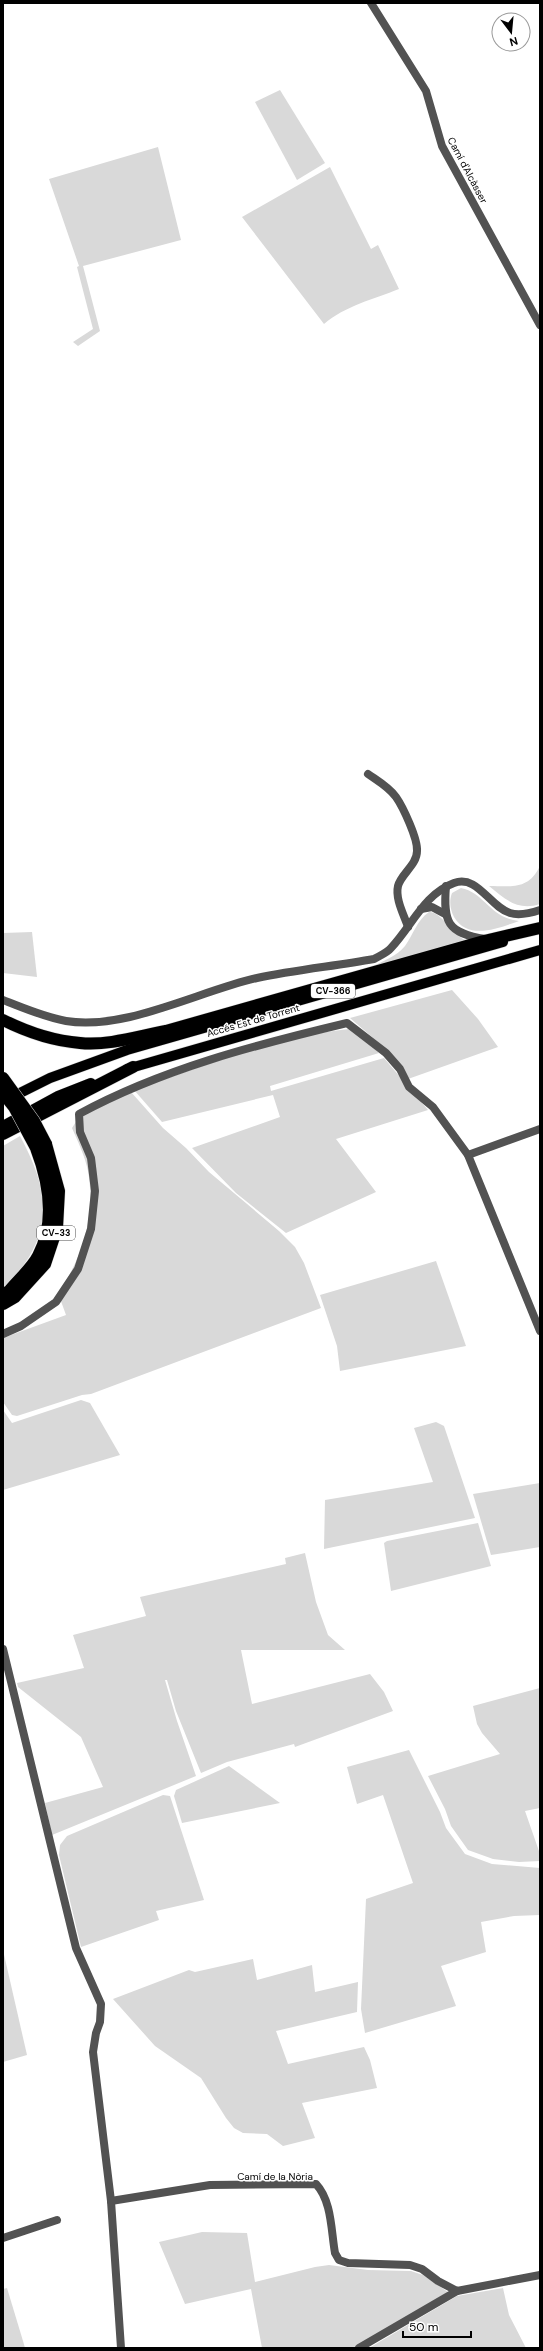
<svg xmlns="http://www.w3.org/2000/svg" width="543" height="2351" font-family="'DM Sans',sans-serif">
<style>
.green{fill:#d9d9d9}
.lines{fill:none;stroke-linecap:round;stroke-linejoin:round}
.primary-casing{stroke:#dbdbdb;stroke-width:11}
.highway-casing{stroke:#dbdbdb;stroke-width:13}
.street{stroke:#525252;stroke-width:8}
.primary{stroke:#000;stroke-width:10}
.highway{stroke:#000;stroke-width:12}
.highway-bridge-casing{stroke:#dbdbdb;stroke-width:13;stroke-linecap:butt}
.highway-bridge{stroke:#000;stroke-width:12}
.labels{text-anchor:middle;stroke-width:3;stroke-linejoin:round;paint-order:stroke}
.shield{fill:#fff;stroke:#4c4c4c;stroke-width:1}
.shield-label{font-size:9px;font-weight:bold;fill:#000}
.street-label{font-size:10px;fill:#000;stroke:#fff}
</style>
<rect width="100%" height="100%" fill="#fff"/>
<g class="green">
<path d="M280,90L325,163L297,180L255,102Z"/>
<path d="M158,147L181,240L83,266L100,331L78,346L73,342L93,329L77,267L79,266L49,179Z"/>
<path d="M330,167L371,249L378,245L399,289C374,299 345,306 324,324L242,217Z"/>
<path d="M540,866V904C518,911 506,900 489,886C513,886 528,890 540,866Z"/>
<path d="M461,888C485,893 490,918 519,921C499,928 468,941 454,917C450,909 449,901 452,893Z"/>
<path d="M429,912C440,911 453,934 465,940L372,967C383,961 397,956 405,946C413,935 417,920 429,912Z"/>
<path d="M32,932L37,977L3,973V933Z"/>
<path d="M452,990L478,1019L498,1047L408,1079L379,1043L350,1018Z"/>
<path d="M349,1029L362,1037L379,1053L270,1086L271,1091L384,1058L428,1110L336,1139L376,1192L286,1233L236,1193L192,1148L280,1117L273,1095L162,1122L134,1090C204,1066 276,1037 349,1029Z"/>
<path d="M131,1092L163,1128L186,1148L209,1172L279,1231L295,1247L304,1263L321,1308L91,1394L82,1395L17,1416L12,1415L3,1402V1338L66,1315L58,1293C83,1257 96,1215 88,1171C85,1156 78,1142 72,1128L79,1117Z"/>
<path d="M20,1136C42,1177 54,1215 29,1257C22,1268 14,1279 3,1287V1146Z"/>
<path d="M436,1261L466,1346L340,1371L337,1346L320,1295Z"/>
<path d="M81,1400L90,1403L120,1455L3,1490V1410L12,1423Z"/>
<path d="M436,1422L444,1426L475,1518L324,1549L325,1500L433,1482L414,1428Z"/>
<path d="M540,1483V1547L491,1555L473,1494Z"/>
<path d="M478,1523L491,1566L391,1591L384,1543L387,1541Z"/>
<path d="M305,1553L316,1602L328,1635L345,1650H241L252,1704L370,1674L384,1692L393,1711L295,1747L294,1744L227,1762L201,1773L176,1711L167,1680H165L177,1721L196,1776L52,1835L45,1803L103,1787L81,1737L18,1687L17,1683L84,1668L73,1635L146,1616L140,1597L286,1564L285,1558Z"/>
<path d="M540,1688V1808L525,1811L540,1854V1861L519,1862L493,1859L468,1850L451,1826L445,1809L428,1776L500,1754L482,1733L477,1724L473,1706Z"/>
<path d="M409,1750L440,1812L446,1828L465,1854L492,1864L540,1868V1915L514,1916L481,1922L486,1952L441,1966L456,2006L365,2033L361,2009L366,1899L413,1883L383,1795L357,1804L347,1767Z"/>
<path d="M229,1766L280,1803L182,1823L174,1796L176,1790Z"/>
<path d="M163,1795L170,1796L204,1900L156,1911L159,1920L81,1947L59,1855L60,1845L67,1836Z"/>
<path d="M3,1950L27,2055L3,2062Z"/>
<path d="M253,1959L257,1980L312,1965L315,1992L358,1982L357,2012L276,2031L288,2064L364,2047L370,2060L377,2088L302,2103L315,2138L283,2146L267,2134L243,2133L234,2128L226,2118L201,2078L155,2046L113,1999L189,1970L195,1972Z"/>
<path d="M202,2232L247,2233L255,2282L315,2267L329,2265L368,2270L411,2271L423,2275L448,2292L353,2348H262L251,2289L185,2304L159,2242Z"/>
<path d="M7,2288L23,2341L25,2348H3V2289Z"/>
<path d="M503,2288L509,2315L526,2348H369L457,2296Z"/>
</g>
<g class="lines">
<defs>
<g id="primary">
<path d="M127,1069L540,950"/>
<path d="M10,1098L50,1078L127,1050L503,942"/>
<path d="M3,1126L58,1096L91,1083"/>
</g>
<g id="highway">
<path d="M3,1020C27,1032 54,1041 80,1043C108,1046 139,1036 166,1031L484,941L540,928"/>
<path d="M3,1134L133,1067"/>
<path d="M3,1294L9,1291C18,1280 32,1268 38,1256C56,1222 49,1182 36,1148"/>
<path d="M3,1304L15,1297L45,1264L57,1228L59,1191L46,1144"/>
</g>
</defs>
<use href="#primary" class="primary-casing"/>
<use href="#highway" class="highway-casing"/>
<g class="street">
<path d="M371,3L426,91L442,146L540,325"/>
<path d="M368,774C378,781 389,787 396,797C403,807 418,839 417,851C417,865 401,874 398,886C395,899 404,915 408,927"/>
<path d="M446,886C443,922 447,933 485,939"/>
<path d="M421,909L432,907L445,914"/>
<path d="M3,1000C24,1008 44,1017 66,1021C125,1031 199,991 257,978C295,970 335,966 374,959C379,956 387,953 391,948C412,926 424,894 454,883C477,874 490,907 510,913C520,916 531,913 540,910"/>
<path d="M468,1155L540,1129"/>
<path d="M3,1334L21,1326L56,1302L78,1269L91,1229L95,1191L91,1158L80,1132L79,1114C162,1069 255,1045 347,1023L386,1053L400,1069L409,1087L433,1107L468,1155L540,1331"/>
<path d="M3,1649L76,1948L101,2004L100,2022L96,2033L93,2052L111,2201L121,2348"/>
<path d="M111,2201L210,2185L316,2184C332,2201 331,2231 335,2253L339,2260L348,2263L410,2265L422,2269L438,2281L457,2291L540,2275"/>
<path d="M3,2238L57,2220"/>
<path d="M359,2348L457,2291"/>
</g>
<use href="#primary" class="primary"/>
<use href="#highway" class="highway"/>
<defs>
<g id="highway-bridge">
<path d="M3,1078L34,1121L46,1144"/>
<path d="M3,1093L14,1107L36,1148"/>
</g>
</defs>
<use href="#highway-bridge" class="highway-bridge-casing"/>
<use href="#highway-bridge" class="highway-bridge"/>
</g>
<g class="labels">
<g class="shield">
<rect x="311" y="984" width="44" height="14" rx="3"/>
<rect x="37" y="1226" width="38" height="14" rx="3"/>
</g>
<g class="shield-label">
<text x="333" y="994">CV-366</text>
<text x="56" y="1236">CV-33</text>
</g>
<g class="street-label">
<text transform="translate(468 170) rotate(62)" y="4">Camí d'Alcàsser</text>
<text transform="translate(253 1020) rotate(-16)" y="4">Accés Est de Torrent</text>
<text x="275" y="2180">Camí de la Nòria</text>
</g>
</g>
<rect width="543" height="2351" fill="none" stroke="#000000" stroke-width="8"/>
<g transform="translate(511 32) rotate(164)"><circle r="19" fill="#ffffff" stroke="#999999"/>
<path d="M0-3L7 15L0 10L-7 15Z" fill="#000000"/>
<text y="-6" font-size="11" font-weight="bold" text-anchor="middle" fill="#000000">N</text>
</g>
<path d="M403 2331v6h68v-6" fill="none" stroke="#000000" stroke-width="2"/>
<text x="409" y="2331" font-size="12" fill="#000000" stroke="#ffffff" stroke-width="3" paint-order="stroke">50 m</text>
</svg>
